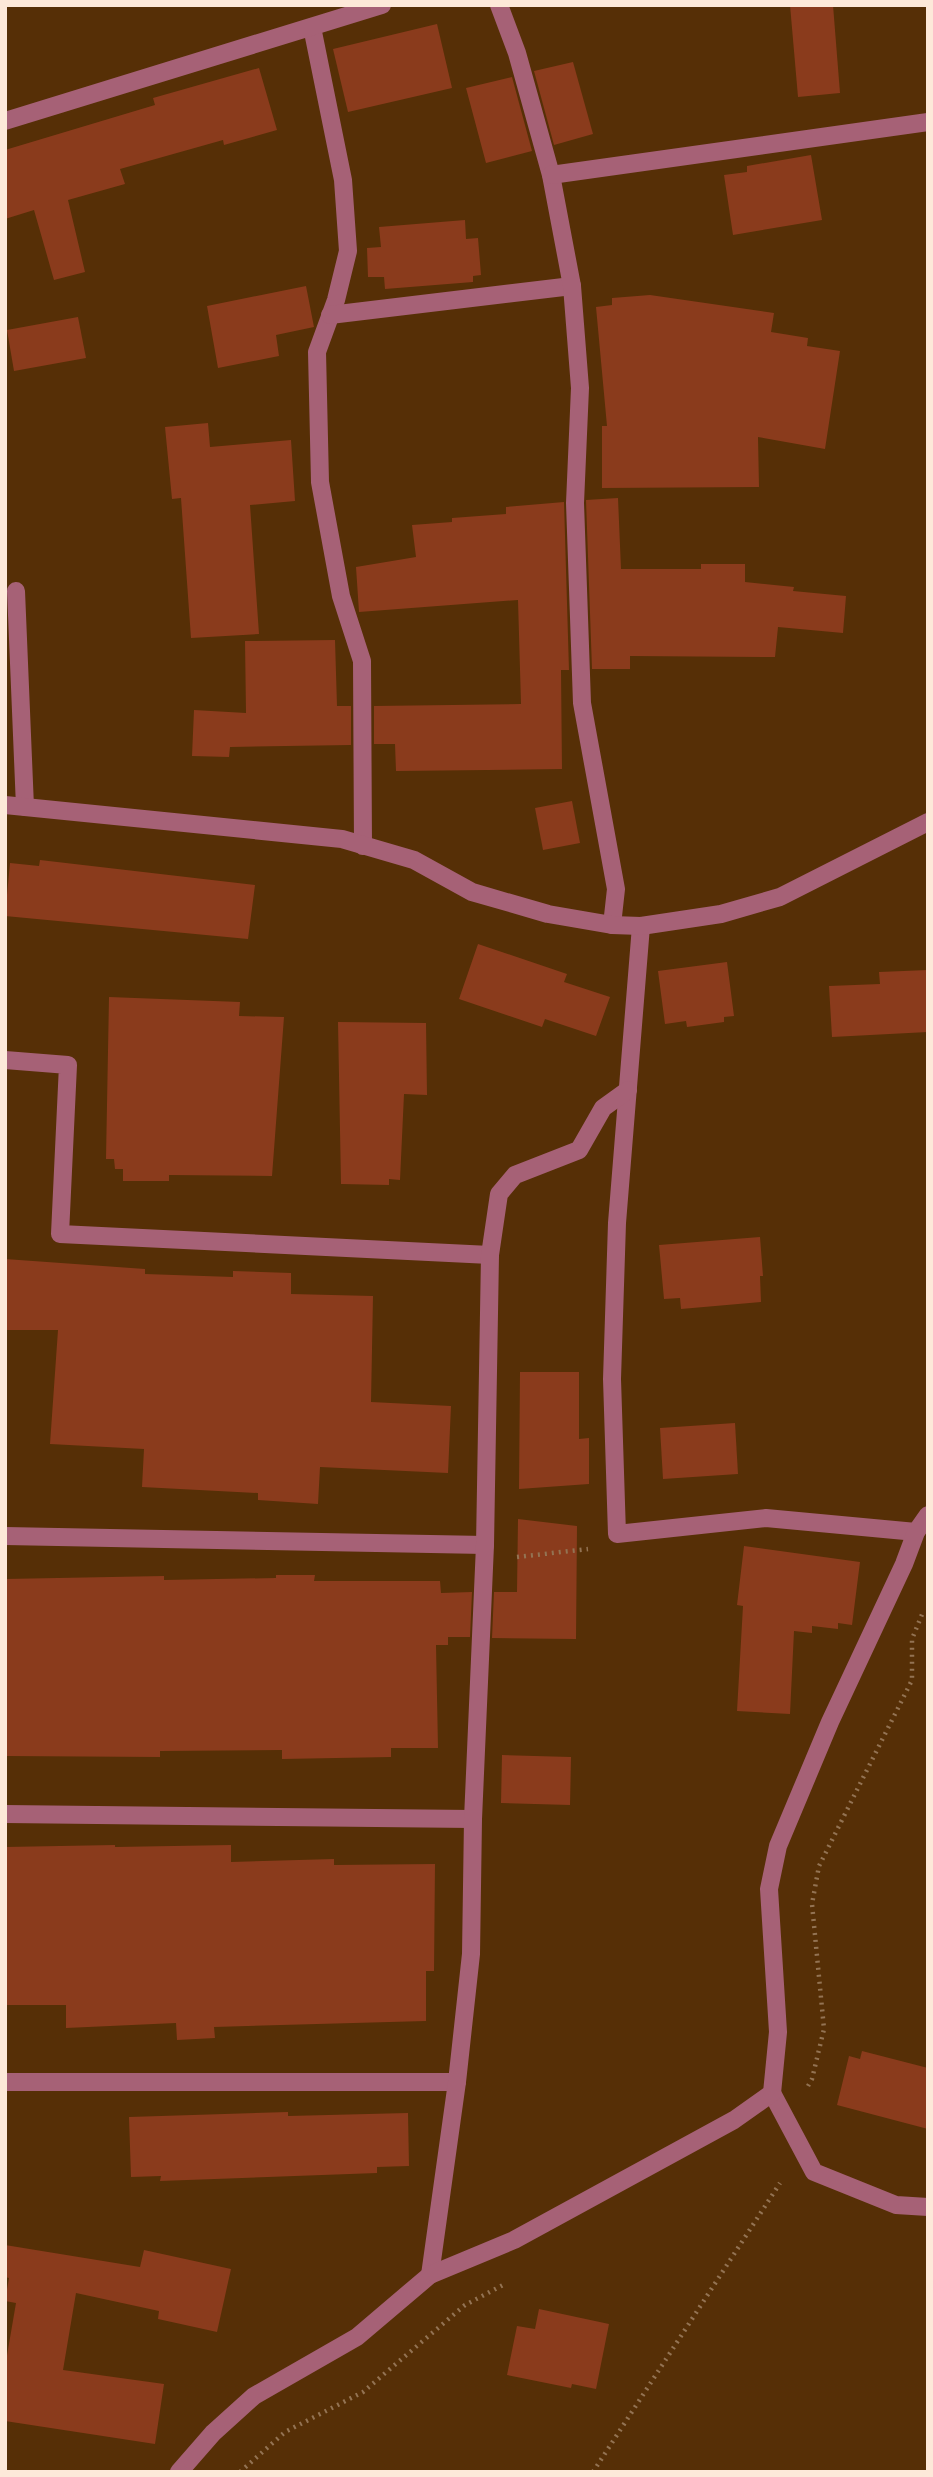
<svg xmlns="http://www.w3.org/2000/svg" width="933" height="2477" font-family="Helvetica,sans-serif">
<style>
.building{fill:#8a3b1c}
.lines{fill:none;stroke-linecap:round;stroke-linejoin:round}
.path{stroke:#937353;stroke-width:4.5;stroke-dasharray:2 5;stroke-linecap:butt}
.service{stroke:#a66176;stroke-width:18}
.minor{stroke:#a66176;stroke-width:18}
.tertiary{stroke:#a66176;stroke-width:18}
</style>
<rect width="100%" height="100%" fill="#562f06"/>
<g class="building">
<path d="M790,5H833L840,93L798,97Z"/>
<path d="M437,24L452,88L348,112L333,49Z"/>
<path d="M573,62L593,134L554,145L534,71Z"/>
<path d="M259,68L277,130L224,145L223,140L120,169L125,184L68,200L85,272L54,280L34,210L5,219V150L155,105L153,98Z"/>
<path d="M512,77L532,151L486,163L466,88Z"/>
<path d="M811,155L822,220L733,235L724,175L747,172V166Z"/>
<path d="M465,220L466,239L478,238L481,275L473,276V282L385,289L384,277H368L367,248L381,247L379,227Z"/>
<path d="M306,286L314,327L276,335L279,356L218,368L207,306Z"/>
<path d="M650,295L774,313L771,332L808,338L807,346L840,351L825,449L758,437L759,487L602,488V426H607L596,307L612,305V298Z"/>
<path d="M78,317L86,358L14,371L7,330Z"/>
<path d="M208,423L210,447L291,440L295,501L250,505L259,634L191,638L181,498L172,499L165,427Z"/>
<path d="M618,498L621,569H701V564H745V582L794,587L793,591L846,596L843,633L778,627L775,657L630,656V669H592L586,500Z"/>
<path d="M564,502L569,670H561L562,769L396,771L395,744H374V706L521,704L518,600L359,612L356,567L416,557L412,525L452,522V518L506,514V507Z"/>
<path d="M335,640L337,706H351V745L230,747L229,757L192,756L194,710L246,713L245,641Z"/>
<path d="M572,801L580,843L543,850L535,808Z"/>
<path d="M40,860L255,885L248,939L5,916L10,863L39,866Z"/>
<path d="M478,944L567,974L564,982L610,997L596,1036L545,1019L542,1027L459,999Z"/>
<path d="M727,962L734,1016L724,1017V1022L687,1027L686,1021L665,1024L658,971Z"/>
<path d="M928,970V1032L832,1037L829,986L880,984L879,972Z"/>
<path d="M109,997L240,1002L239,1016L284,1017L272,1176L169,1175V1181H123V1169H115L114,1159H106Z"/>
<path d="M338,1022L426,1023L427,1095L404,1094L400,1180L389,1179V1185L341,1184Z"/>
<path d="M760,1237L763,1276H760L761,1302L681,1309L680,1298L664,1299L659,1245Z"/>
<path d="M5,1259L145,1269V1274L233,1277V1271L291,1273V1294L373,1296L371,1402L451,1406L448,1473L320,1467L318,1504L258,1500V1493L142,1487L144,1449L50,1444L58,1330H5Z"/>
<path d="M520,1372H579V1439L589,1438V1484L519,1489Z"/>
<path d="M735,1423L738,1474L663,1479L660,1428Z"/>
<path d="M518,1519L577,1526L576,1639L492,1638L494,1592H517Z"/>
<path d="M744,1546L860,1562L852,1625L838,1623V1629L812,1626V1633L794,1631L790,1714L737,1711L743,1606L737,1605Z"/>
<path d="M276,1575H315L314,1581H440L441,1593L472,1592L470,1637H448V1645H436L438,1748H391V1757L282,1759V1750L160,1751V1757L5,1756V1579L164,1576V1580L276,1578Z"/>
<path d="M502,1755L571,1757L570,1805L501,1803Z"/>
<path d="M115,1845V1847L231,1845V1862L334,1859V1865L435,1864L434,1971H426V2021L214,2027L215,2038L177,2040L176,2023L66,2028V2005H5V1847Z"/>
<path d="M862,2051L928,2068V2129L837,2105L849,2056L860,2059Z"/>
<path d="M288,2112V2116L408,2113L409,2166L377,2167V2173L160,2181L161,2176L131,2177L129,2117Z"/>
<path d="M5,2245L140,2267L144,2250L231,2269L217,2332L158,2319L159,2311L76,2293L63,2370L164,2384L155,2444L5,2421V2367L16,2303L5,2301L9,2278L5,2277Z"/>
<path d="M539,2309L609,2324L596,2389L572,2384L571,2388L507,2375L517,2326L535,2329Z"/>
</g>
<g class="lines">
<g class="path">
<path d="M517,1557L588,1549"/>
<path d="M808,2086L812,2079L824,2029L812,1904L819,1866L912,1680V1639L923,1612"/>
<path d="M240,2472L285,2432L363,2392L465,2305L503,2285"/>
<path d="M593,2472L780,2183"/>
</g>
<g class="service">
<path d="M312,27L343,180L348,251L336,300L317,352L320,482L341,596L362,661L363,846"/>
<path d="M330,315L572,286"/>
</g>
<g class="minor">
<path d="M499,5L517,53L551,175L572,286L580,388L575,503L582,703L616,889L612,925"/>
<path d="M5,121L382,5"/>
<path d="M551,175L928,122"/>
<path d="M16,591L25,807"/>
<path d="M641,926L617,1223L612,1379L617,1534L766,1518L916,1532"/>
<path d="M5,1060L68,1065L60,1234L490,1255"/>
<path d="M5,1536L485,1545"/>
<path d="M5,1814L473,1819"/>
<path d="M5,2082H457"/>
<path d="M772,2093L814,2172L896,2205L928,2207"/>
<path d="M430,2275L457,2082L471,1954L473,1819L485,1545L490,1255L499,1194L515,1175L579,1150L603,1108L628,1090"/>
<path d="M179,2472L213,2433L254,2396L357,2337L430,2275L514,2240L734,2120L772,2093L778,2032L769,1889L778,1846L830,1722L904,1564L916,1532L928,1515"/>
</g>
<path class="tertiary" d="M5,805L342,839L414,860L472,892L548,914L612,925L641,926L721,914L780,897L928,822"/>
</g>
<rect width="933" height="2477" fill="none" stroke="#fde9d9" stroke-width="14"/>
</svg>
